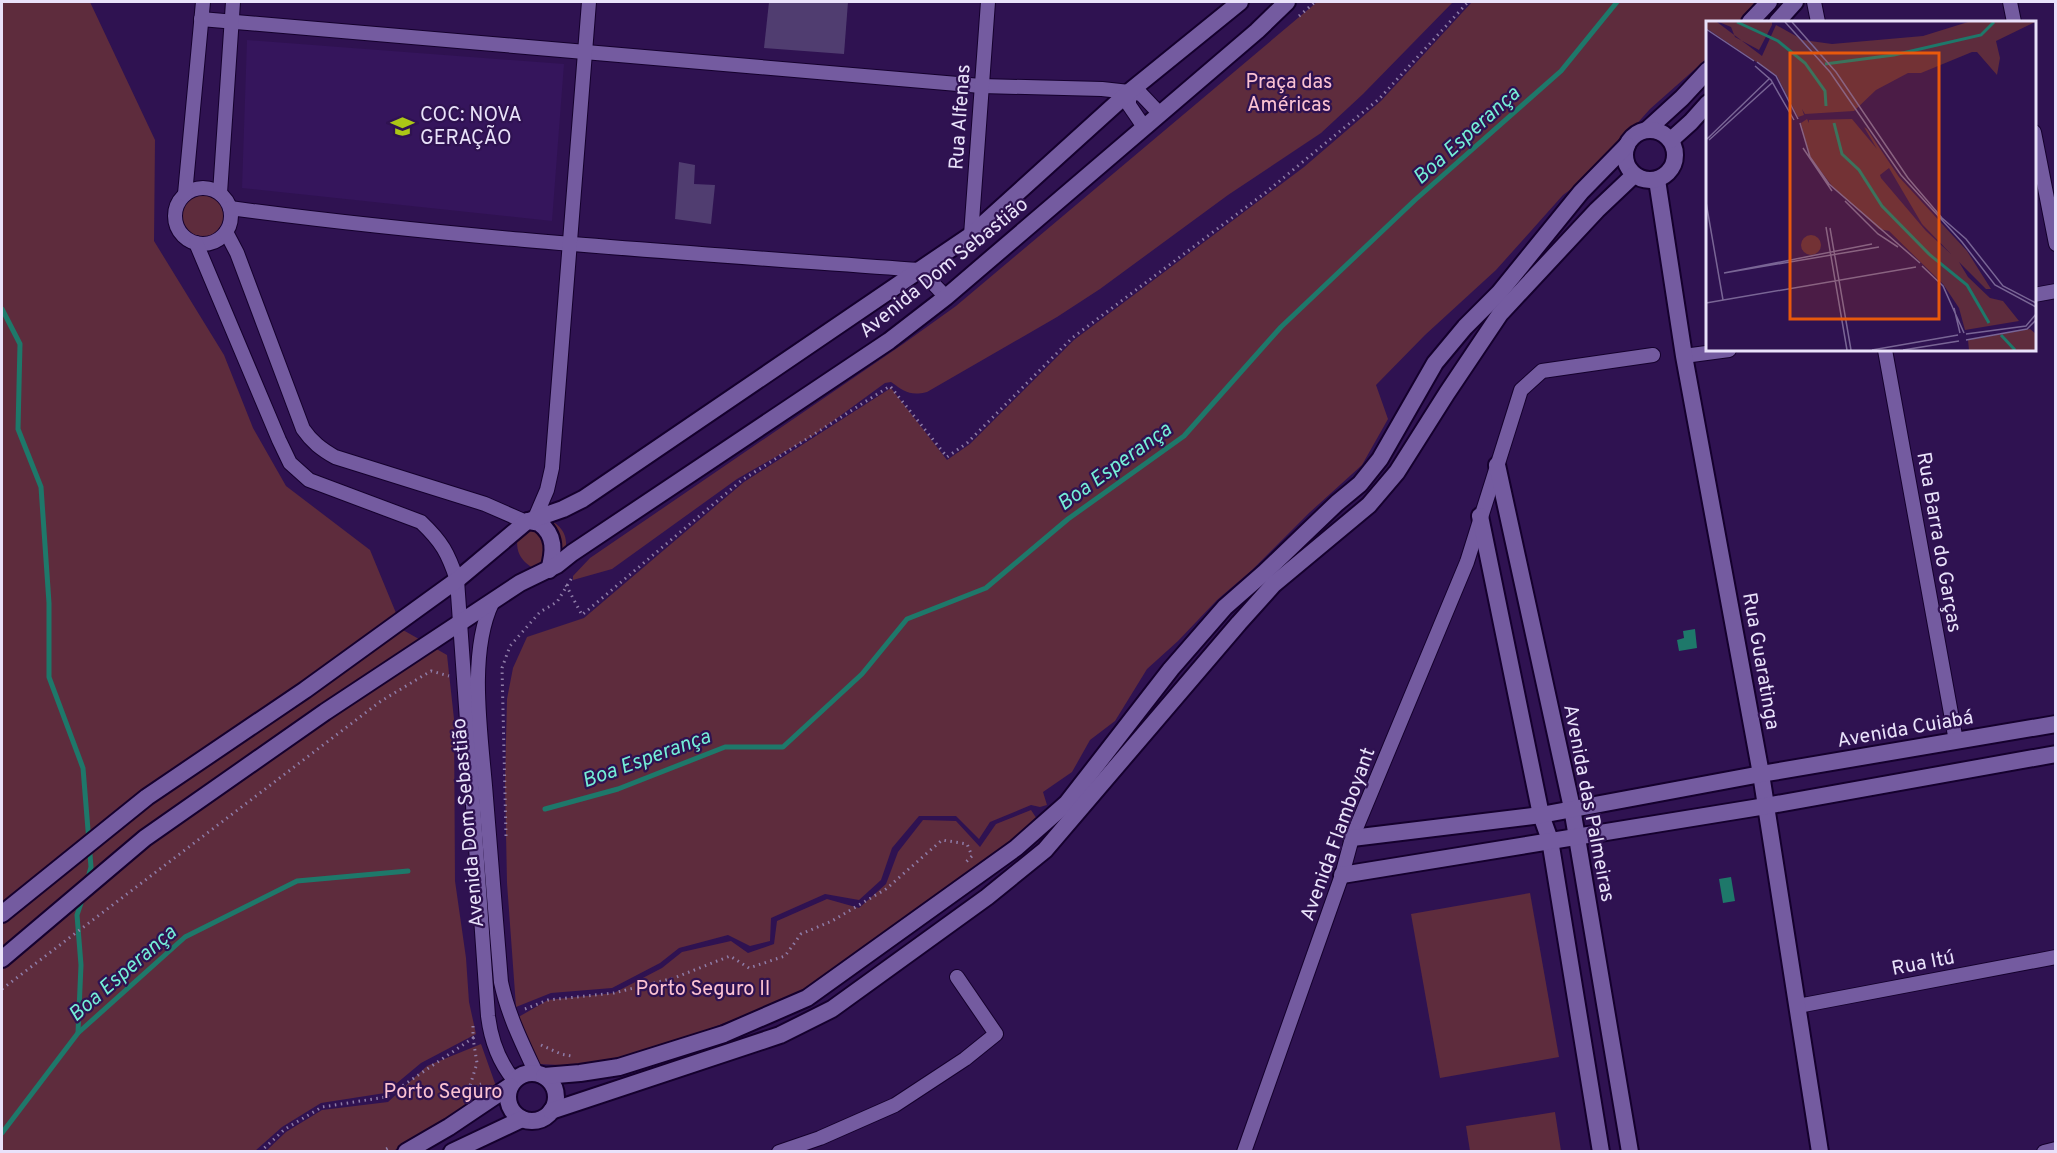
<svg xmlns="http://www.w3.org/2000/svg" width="2057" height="1153" font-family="Overpass,sans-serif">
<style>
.built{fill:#35155c}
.green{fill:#5e2c3d}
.water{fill:#1e786a}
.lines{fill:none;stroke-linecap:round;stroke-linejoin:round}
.stream{stroke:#1e786a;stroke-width:5}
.building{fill:#503d70}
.minor-casing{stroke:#15002d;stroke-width:16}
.tertiary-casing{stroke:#15002d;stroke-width:20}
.secondary-casing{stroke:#15002d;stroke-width:20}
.path{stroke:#8f7da8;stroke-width:3;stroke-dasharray:1.5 4.5;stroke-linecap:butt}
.minor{stroke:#745ba0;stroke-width:14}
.tertiary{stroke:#745ba0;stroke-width:16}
.secondary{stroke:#745ba0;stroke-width:16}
.labels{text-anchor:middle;stroke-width:4.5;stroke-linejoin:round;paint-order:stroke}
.park-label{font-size:20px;fill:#fbc2d2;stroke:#2f1251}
.poi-label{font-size:20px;fill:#e9e2fa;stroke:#2f1251;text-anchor:start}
.street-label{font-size:20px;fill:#e9e2fa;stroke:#2f1251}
.water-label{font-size:21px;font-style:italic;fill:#74eed7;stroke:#2f1251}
.inset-river{fill:none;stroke:#1e786a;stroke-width:3}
.inset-road{fill:none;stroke:#796595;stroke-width:1.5}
.view{fill:#e8590c;fill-opacity:0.15;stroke:#e8590c;stroke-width:3}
.inset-edge{fill:none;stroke:#e9e2fa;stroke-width:3}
</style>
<rect width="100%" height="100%" fill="#2f1251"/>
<path class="built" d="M247,40L564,64L552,221L242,188Z"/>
<g class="green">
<path d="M2,2H90L155,140L154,241L224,355L253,428L286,486L370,550L403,630L447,655L454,719L455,881L466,958L469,1002L476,1034L421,1063L385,1093L321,1103L282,1127L255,1151L2,1152Z"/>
<path d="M1317,2H1453L1363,94L1321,133L1228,195L1100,289L1057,317L927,392C910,396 905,392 891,382L885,383L814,435L737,479L612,569L573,580V576L590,558L903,344L956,306Z"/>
<path d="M1472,2H1755L1739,22H1708L1707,57L1703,62L1650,109L1593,173L1563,195L1496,270L1425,335L1376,385L1388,419L1362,465L1309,513L1252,570L1217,600L1178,641L1147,669L1115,721L1090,740L1072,772L1043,792L1047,805L1040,807L1031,805L990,822L979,839L956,816H919L892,848L881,880L859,900L825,894L771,918L770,941L750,946L728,935L679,948L660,963L612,988L551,993L516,1007L507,883L505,783L507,699L513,668L527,637L584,618L744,482L891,388L947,460L970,444L1074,340L1304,167L1381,101Z"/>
<circle cx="203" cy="216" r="22"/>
<path d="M550,520C565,528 569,540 564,556L533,568C519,560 514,548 519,532Z"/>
<path d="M1031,810L1037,819L1042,822L805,993L620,1062L584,1066L538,1064L515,1019L548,1000L614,993L662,968L682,952L731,941L748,953L774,944L777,921L827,899L859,908L886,884L898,852L923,820L956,821L980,847L996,824Z"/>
<path d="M1530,893L1559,1057L1440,1078L1411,914Z"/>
<path d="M481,1044L497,1089L452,1120L393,1151L265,1152L286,1132L322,1110L388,1102L427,1066Z"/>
<path d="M1555,1112L1561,1151H1470L1466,1126Z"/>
</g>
<g class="water">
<path d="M1695,629L1697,648L1679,651L1677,640L1684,638L1683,631Z"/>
<path d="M1731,877L1735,901L1723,903L1719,879Z"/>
</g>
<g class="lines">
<g class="stream">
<path d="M2,309L20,344L18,429L41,487L49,603V677L83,768L91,867L87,882"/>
<path d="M545,809L618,789L725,747H783L862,674L907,619L986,588L1068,519L1184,436L1281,327L1415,200L1561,71L1617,2"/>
<path d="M78,1033L81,965L77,915L83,897"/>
<path d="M2,1133L78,1033L185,937L297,881L408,871"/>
</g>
</g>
<g class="building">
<path d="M769,2H848L844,54L764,48Z"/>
<path d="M679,162L695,165L694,184L715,185L711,224L675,219Z"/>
</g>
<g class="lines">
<defs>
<g id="minor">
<path d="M1814,2L1818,22"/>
<path d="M2010,2L2014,22"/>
<path d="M201,19L981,86L1102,89L1129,92L1141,94L1159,113"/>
<path d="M1129,92V105L1144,127"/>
<path d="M2034,132L2056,244"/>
<circle cx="203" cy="216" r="28"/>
<path d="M220,193L233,2"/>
<path d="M185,194L203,2"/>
<path d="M230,208C459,239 690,253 920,270L946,297"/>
<path d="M226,232L237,253L303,429C312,442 321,449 335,457L485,504L526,522"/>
<path d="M971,235L988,2"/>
<path d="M196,243L279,440L290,463L309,480L421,522C442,542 448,553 457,580L488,1016C491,1040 498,1061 514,1080"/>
<path d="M2034,295L2056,291"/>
<path d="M1885,350L1956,741"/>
<path d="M1684,356L1729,350"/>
<path d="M535,518L547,490L552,468L589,2"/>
<path d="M492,603C467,656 482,741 486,798C491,860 496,921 501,982C508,1015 522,1043 536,1073"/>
<path d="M1798,1006L2056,957"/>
<path d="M779,1152L820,1138L895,1105L965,1059L996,1034L957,977"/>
<path d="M1244,1152L1342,875L1352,838L1467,562L1521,390L1542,371L1653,355"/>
<path d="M2044,1152L2056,1149"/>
</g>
<g id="tertiary">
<path d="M1657,180L1684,356L1761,774L1820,1152"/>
<path d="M1497,465L1572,808L1630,1152"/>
<path d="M1480,516L1541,815L1550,840L1601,1152"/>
<path d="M528,521L539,523C556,535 554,552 549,570"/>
<path d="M1352,838L1541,815L1761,774L2056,724"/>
<path d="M1342,875L1766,806L2056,754"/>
<path d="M2,914L147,797L305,690L457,580L526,522L563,509L583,499L971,235L1129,92L1240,2"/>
<path d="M2,959L145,838L325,712L520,583L557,565L572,553L889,341L946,297L1257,31L1287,2"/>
</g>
<g id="secondary">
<path d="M1750,22L1769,2"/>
<path d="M1777,22L1795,2"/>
<path d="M1648,129L1682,98L1708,70"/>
<circle cx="1650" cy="155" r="25"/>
<path d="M1671,140L1691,122L1708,103"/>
<circle cx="532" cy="1097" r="24"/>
<path d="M544,1076L580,1073L619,1067L724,1034L807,998L1016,848L1067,803L1171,669L1225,607L1265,572L1337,503L1360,484L1380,459L1435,363L1465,327L1499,293L1581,192L1627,145"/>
<path d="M551,1111L780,1035L832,1009L987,897L1045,850L1239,623L1274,584L1369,505L1397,472L1447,393L1500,314L1597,210L1634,175"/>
<path d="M406,1152L449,1127L510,1086"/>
<path d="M452,1152L522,1119"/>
</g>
</defs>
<use href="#minor" class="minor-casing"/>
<use href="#tertiary" class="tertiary-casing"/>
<use href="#secondary" class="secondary-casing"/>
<g class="path">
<path d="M1299,16L1315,2"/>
<path d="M566,585L582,615L742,480L890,386L947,457L967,443L1072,338L1265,193L1379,99L1468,2"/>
<path d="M506,836L502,668L510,646L540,612L557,602L573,576"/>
<path d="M2,989L381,701L431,671L449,676"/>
<path d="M525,1009L548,1000L614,993L674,978L730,956L749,968L785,956L801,934L832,921L886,889L942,840L967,844L972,856L966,862"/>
<path d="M473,1026V1038L477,1036"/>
<path d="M541,1045L561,1054L571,1056"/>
<path d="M469,1089L481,1084"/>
<path d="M260,1152L285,1129L322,1107L386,1097L473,1038L477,1063L469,1089L461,1097"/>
<path d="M381,1152L390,1147"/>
</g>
<use href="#minor" class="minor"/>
<use href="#tertiary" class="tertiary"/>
<use href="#secondary" class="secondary"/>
</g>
<defs>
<symbol id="school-bare" viewBox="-9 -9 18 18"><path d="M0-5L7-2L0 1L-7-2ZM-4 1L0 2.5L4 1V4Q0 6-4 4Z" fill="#abc716" stroke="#2f1251" stroke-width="2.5" paint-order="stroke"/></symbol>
</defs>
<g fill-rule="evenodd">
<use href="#school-bare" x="386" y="110" width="33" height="33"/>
</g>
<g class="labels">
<g class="park-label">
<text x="1289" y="88">Praça das<tspan x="1289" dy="23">Américas</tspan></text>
<text x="703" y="995">Porto Seguro II</text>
<text x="443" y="1098">Porto Seguro</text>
</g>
<g class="poi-label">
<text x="420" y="121">COC: NOVA<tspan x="420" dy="23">GERAÇÃO</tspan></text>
</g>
<g class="street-label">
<text transform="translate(959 117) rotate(-86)" y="7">Rua Alfenas</text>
<text transform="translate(943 267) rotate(-39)" y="7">Avenida Dom Sebastião</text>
<text transform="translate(1940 542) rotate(80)" y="7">Rua Barra do Garças</text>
<text transform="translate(1762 661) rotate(80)" y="7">Rua Guaratinga</text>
<text transform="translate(1905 728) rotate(-10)" y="7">Avenida Cuiabá</text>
<text transform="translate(1590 803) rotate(79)" y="7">Avenida das Palmeiras</text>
<text transform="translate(467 823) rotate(-95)" y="7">Avenida Dom Sebastião</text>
<text transform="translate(1337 834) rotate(-70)" y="7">Avenida Flamboyant</text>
<text transform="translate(1923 962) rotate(-11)" y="7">Rua Itú</text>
</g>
<g class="water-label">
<text transform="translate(1466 135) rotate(-42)" y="7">Boa Esperança</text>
<text transform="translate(1114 466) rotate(-36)" y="7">Boa Esperança</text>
<text transform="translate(646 758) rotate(-20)" y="7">Boa Esperança</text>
<text transform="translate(122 973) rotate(-41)" y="7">Boa Esperança</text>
</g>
</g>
<g transform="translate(1706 21)">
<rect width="330" height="330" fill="#2f1251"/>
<path d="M0,1H11L56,35L70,4L97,19L126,23L217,15L262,1H329L290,20L294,37L291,54L271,31H266L215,52H202L170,69L148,90L99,93L96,88L98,94L92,96L71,55L0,7ZM13,1H66V4L53,29L29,16L25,6ZM101,98L103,102V99L146,98L171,128L158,106L161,108L193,156L261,230L285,268H280L253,241L262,256L284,277L297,280L313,300L259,309L253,287L237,263L183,210L173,208L127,166L104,136L95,102ZM183,147L216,203L245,233L220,210L175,157L174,154ZM95 224a10 10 0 1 1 20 0a10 10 0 1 1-20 0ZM324,308L330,313V329H263L262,319Z" fill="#5e2c3d" fill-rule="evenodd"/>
<path class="inset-river" d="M31,1L72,20L99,42L119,70L120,85M119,43L188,34L275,14L288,1M128,102L136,133L153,149L176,185L224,234L261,264L283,302M295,314L309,329"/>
<path class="inset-road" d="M79,1L124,51L195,154L256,221L289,264L330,286M86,1L130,51L202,157L236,197L260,218L297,265L330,282M0,8L48,40M51,41L70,55L92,98M49,45L65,59L88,99M94,102L104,136L123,163L214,242M1,118L64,57M3,119L67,61M97,127L126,170M139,180L172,213L192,226M0,181L17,279M120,206L141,329M124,207L145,329M166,223L18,252L173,226M216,245L237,265L258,312M0,282L210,246M248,287L254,312M260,313L320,305L330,293M260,319L321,308L330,299M166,329L252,314M197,329L253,320"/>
<path class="view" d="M84,32H233V298H84Z"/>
<rect width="330" height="330" class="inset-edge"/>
</g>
<rect width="2057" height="1153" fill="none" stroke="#e9e2fa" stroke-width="6"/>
</svg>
